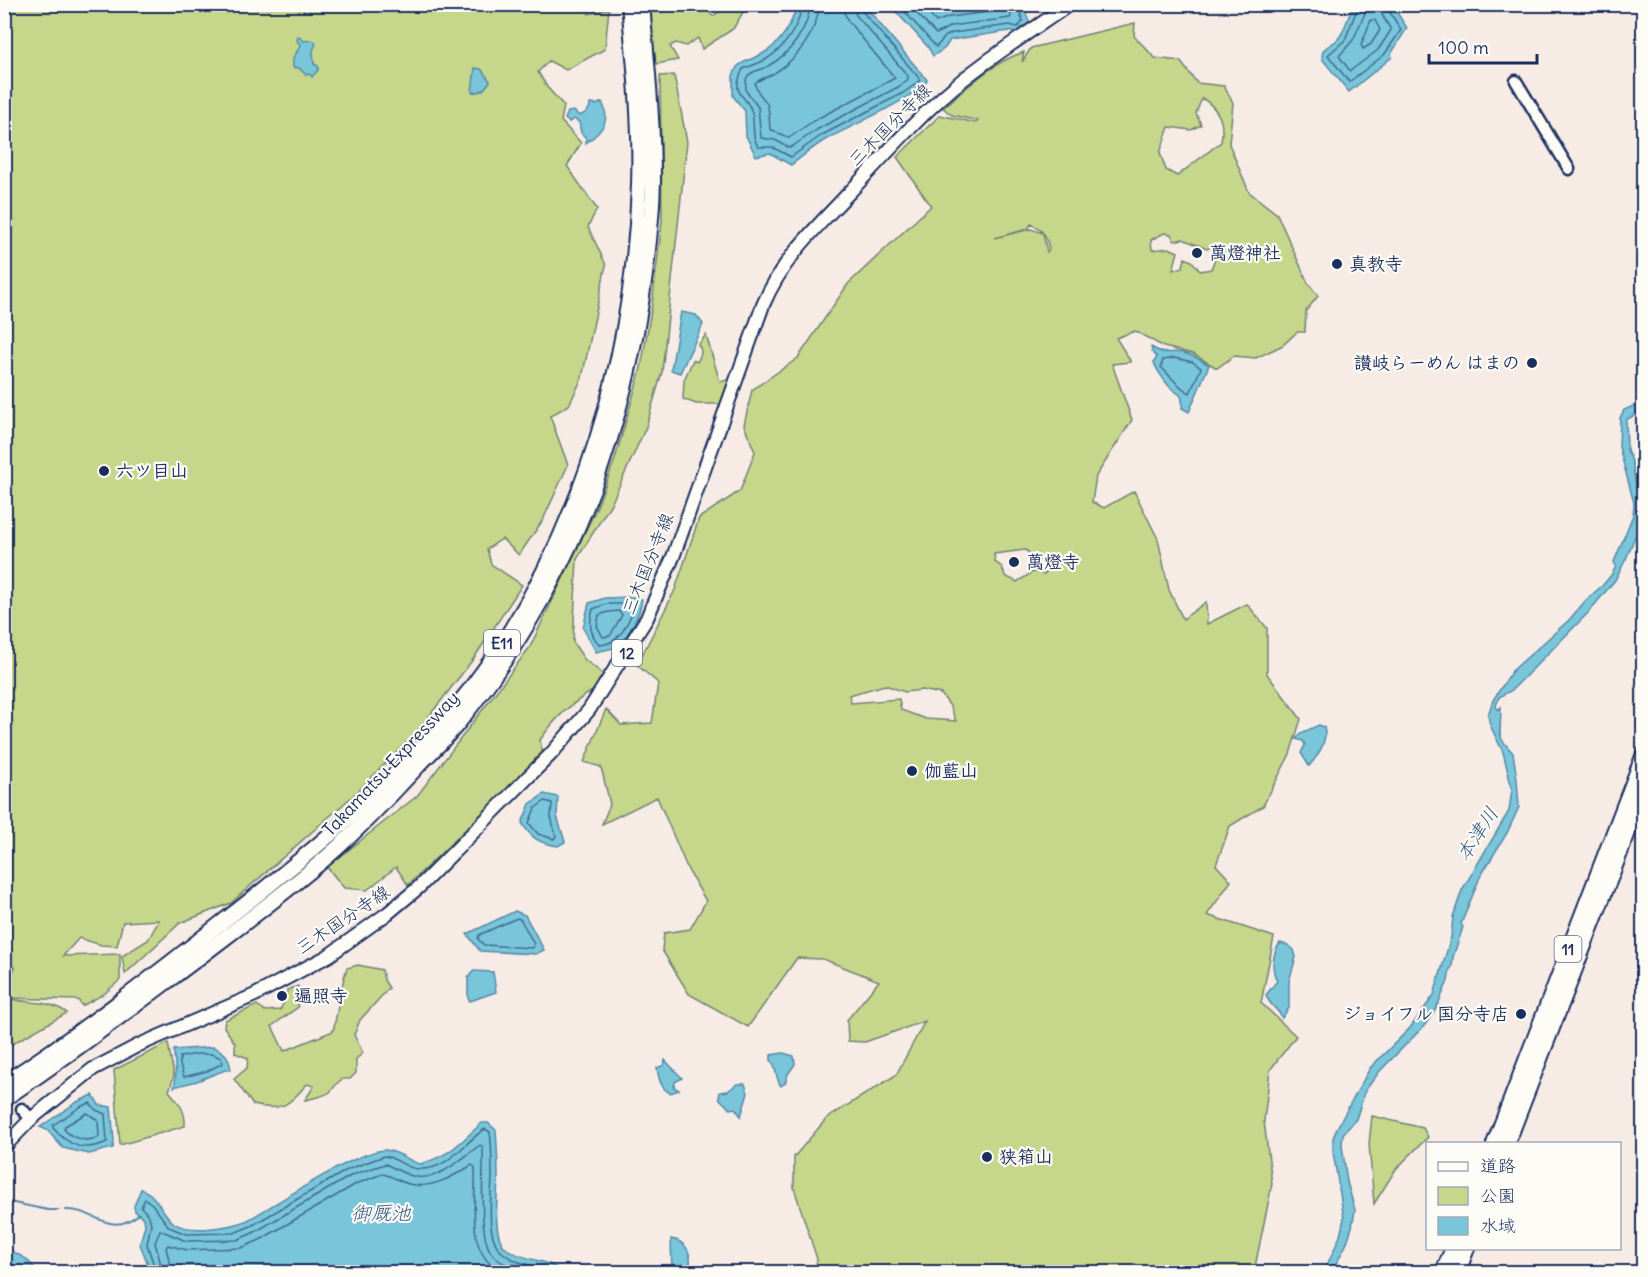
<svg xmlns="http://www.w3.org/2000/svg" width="1648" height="1277" font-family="Delius,'Klee One',sans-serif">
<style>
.green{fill:#c6d68a;stroke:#708274;stroke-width:1.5;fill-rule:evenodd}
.water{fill:#79c5d9;stroke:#5389a8;stroke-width:1.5}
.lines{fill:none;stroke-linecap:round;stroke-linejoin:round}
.shore{stroke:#416b8f;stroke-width:1.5}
.stream{stroke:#5389a8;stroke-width:2}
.secondary-tunnel{stroke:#cbc5ca;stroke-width:10;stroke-dasharray:10 5;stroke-linecap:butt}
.secondary-casing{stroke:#1b2f5e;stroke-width:15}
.primary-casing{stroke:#1b2f5e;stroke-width:16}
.highway-casing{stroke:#1b2f5e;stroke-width:18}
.secondary{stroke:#fdfcf7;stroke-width:10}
.primary{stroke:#fdfcf7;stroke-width:12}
.highway{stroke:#fdfcf7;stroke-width:14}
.poi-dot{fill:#1b2f5e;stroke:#fdfcf7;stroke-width:2}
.labels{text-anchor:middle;stroke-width:4.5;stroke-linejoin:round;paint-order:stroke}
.shield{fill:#fdfcf7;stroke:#5f6c8c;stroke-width:1.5}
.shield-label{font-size:16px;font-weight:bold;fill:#1b2f5e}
.street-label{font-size:18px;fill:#1b2f5e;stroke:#fdfcf7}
.poi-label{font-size:18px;font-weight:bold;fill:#1b2f5e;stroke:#fdfcf7;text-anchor:start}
.water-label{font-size:20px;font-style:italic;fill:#375c83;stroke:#fdfcf7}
</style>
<rect width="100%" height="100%" fill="#f7ebe5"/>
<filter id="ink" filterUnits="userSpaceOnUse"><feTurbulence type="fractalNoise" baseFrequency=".0167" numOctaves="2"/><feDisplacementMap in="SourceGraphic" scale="12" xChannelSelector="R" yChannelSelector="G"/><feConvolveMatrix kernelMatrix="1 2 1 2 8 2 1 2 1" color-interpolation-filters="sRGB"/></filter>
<g filter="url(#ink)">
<g class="green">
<path d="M587,4L589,14L609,8L605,49L566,70L549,61L538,72L547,87L564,106L561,121L581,143L567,166L597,209L588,227L606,265L582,378L569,405L550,416L568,465L543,520L519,555L502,539L487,549L491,564L522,585L474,658L417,732L355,794L231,903L180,923L125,974L122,956L148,940L159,920L123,922L117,946L101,945L79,938L63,956L120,954V980L104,994L82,1006L78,1000L7,998C26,1004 49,999 67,1013L5,1048V1031L8,1022C0,1006 9,984 15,967L5,969V5Z"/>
<path d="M651,5H708L706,10L713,16L728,5L745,9L733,29L702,49L698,38L686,46L676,43L670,46L678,60L656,64L650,18Z"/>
<path d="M1135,23L1134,36L1155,58L1180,61L1197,83L1224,86L1233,103L1229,144L1249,192L1277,214L1308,283L1318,296L1306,311L1305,332H1297L1283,345L1256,358L1234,356L1217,368L1193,354L1164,347L1135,331L1116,338L1131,362L1112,364L1132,420L1096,476L1092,502L1104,508L1134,491L1158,539L1169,590L1183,619L1206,602L1207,624L1247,604L1267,628V674L1301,719L1290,754L1263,806L1230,826L1216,865L1231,881L1207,915L1274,937L1261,1003L1296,1036L1270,1070L1264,1121L1272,1184L1254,1272H815L817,1259L794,1188V1157L827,1118L896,1075L925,1021L865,1042L848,1041L847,1020L879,981L823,959L797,958L748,1027L689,994L662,950L664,933L690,929L706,901L688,870L657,797L602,824L610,804L601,767L584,762L606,709L621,725L652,723L658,683L637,665L675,590L699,518L740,491L755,452L744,425L752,390L798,358L848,284L931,206L897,157L940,115L976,123L978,121L952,115L943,108C968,87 993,62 1024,52L1022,62L1031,48ZM1202,98C1219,109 1225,122 1221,142L1177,176L1166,170L1160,153L1169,127L1191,130L1201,125L1196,113ZM1031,224C1044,231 1047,236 1049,250L1047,252L1043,233L1031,229L994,238L1028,229ZM1164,233L1171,234L1174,241L1183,239L1207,249L1215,245L1216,256L1211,269L1200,271L1192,261L1185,258L1183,267L1173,270L1178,252L1169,248L1152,250L1151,240ZM1025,550L1051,567L1044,574L1033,572L1017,582L1005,576L1002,567L995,562L994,554ZM885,685L905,692L922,690L941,694L950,706L956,721L926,719L901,710L899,699L851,703L849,695Z"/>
<path d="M674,75L687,142L662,372L646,427L612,502L577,559L573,642L584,659L603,674L601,686C574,701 558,714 540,740L543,755L408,885L396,867L367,890L344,888L327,867L417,796L530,647L596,509L615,459L641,368L652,305L662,221L660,76Z"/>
<path d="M706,335L720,382L727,380L731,381L720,404H696L683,399L684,380L693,360L697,362C701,355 703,351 698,345Z"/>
<path d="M358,965L382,970L384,980L389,988L360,1020L354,1035L363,1053L356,1059V1073L350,1079C338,1077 337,1085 330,1092C324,1097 312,1098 305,1100L314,1086L307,1084C288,1105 283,1112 253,1105L234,1079L247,1068L248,1058L235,1053V1043L224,1027L225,1020L257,1005L265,1011L280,1010L286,998L287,990L298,986V1007L272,1026L284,1051L333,1031C338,1011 340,988 347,968Z"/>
<path d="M168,1043L174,1076L169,1091C179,1102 186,1111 185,1126L120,1145L114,1070Z"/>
<path d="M1372,1116L1423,1128L1428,1137L1396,1169L1374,1204L1369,1144Z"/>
</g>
<g class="water">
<path d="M797,5H864L927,80C920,96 845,129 825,140C813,147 802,157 791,165L770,153L756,156L746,136L745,111L733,96V76L737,67C744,60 754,59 762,54C781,44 792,24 797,5Z"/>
<path d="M890,5H1022L1031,25L1018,34L1009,31L950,40L945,48L933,56L928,47Z"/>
<path d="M1355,5H1392L1407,28L1391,54L1392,57L1349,92L1323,60C1319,47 1330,47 1338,39C1346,30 1347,15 1355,5Z"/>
<path d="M298,36L304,41L312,40L316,43L313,51L314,64L318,66V70L312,77L309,74L306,75L299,68L293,67V58L301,45L297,41Z"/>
<path d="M475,68L481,69L490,81C485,89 482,93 472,92Z"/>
<path d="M602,102C612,121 601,132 586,143V138L581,133L579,122L574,119L569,122L565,119L568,112L574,111L579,116C585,114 590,111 590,104L594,103L596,105Z"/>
<path d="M681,312L696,315L703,324L680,373L671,370Z"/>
<path d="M1151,347C1168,357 1167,350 1183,353C1193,355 1201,360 1209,365L1189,412L1182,408C1183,392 1180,396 1171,388C1166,384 1155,367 1154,362L1157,357L1152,352Z"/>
<path d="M1643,402V410L1626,420L1627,450L1632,461L1637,491L1643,505L1642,519L1626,559L1615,580L1588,613L1512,690L1499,697L1496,706L1498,710L1501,707L1500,733L1502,740L1513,753L1517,779L1519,807L1507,833L1480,877L1461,924L1463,927L1453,957L1452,967L1450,969L1448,981L1436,1009L1425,1025L1379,1072L1365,1091L1356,1119L1343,1134L1342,1145L1347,1182L1355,1210L1352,1227L1346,1245L1332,1272H1322L1330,1259L1340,1236L1344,1218L1333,1152V1138L1338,1126L1370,1068L1410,1028L1434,995L1451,937L1453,917L1462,890L1509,811L1512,789L1503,752L1490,725L1488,715L1493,700L1512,671L1569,620L1586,600L1603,585L1612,574L1616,566L1614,562L1633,515L1634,503L1619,447L1620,418L1624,410Z"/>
<path d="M632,597L642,599C640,617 629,633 618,647L596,652L583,628L589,603L605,598Z"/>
<path d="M1319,725L1324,727C1328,741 1318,756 1309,766L1301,753L1305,745L1303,741L1296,739L1301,733Z"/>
<path d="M544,794L558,797L557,816L565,842L558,846C539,843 532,839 522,823L530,804Z"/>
<path d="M515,911L525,915L544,950L536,954L480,951L467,934Z"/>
<path d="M1280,943L1288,945L1294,950L1296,957L1289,981V1008L1282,1018C1278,1008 1270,1007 1266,995L1277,981C1271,969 1272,955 1280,943Z"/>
<path d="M473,971L493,972L496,992L470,1001L468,998V978Z"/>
<path d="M213,1047C226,1052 229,1057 231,1070H225L197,1081L174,1087C178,1074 174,1064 174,1050Z"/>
<path d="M783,1053L794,1056L795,1064L788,1074L785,1083L781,1086C775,1077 777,1069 771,1060V1055Z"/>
<path d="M665,1060L682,1078L675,1082L674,1087L679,1090L670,1093C660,1088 659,1078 657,1068L664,1065Z"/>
<path d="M737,1084H745L748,1093L741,1116L735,1108L730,1109L719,1098L720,1092L728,1091Z"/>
<path d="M93,1095L99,1105L111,1107L114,1141L113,1148L89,1154L63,1148L47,1130L40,1127L77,1102Z"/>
<path d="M482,1123H488L496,1130C497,1145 498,1161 498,1177C498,1194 491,1238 507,1249C524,1261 548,1259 563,1272H151L140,1244L145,1225L144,1219L135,1211L134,1206L141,1189C158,1195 161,1213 174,1223C190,1234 232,1227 248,1220C277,1204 355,1151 385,1150C396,1150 409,1161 420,1164C452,1155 459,1143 482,1123Z"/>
<path d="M671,1239C688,1241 694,1258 688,1272H672Z"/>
<path d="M5,1248L25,1258L34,1267L29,1272H13L5,1269Z"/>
</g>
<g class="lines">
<g class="shore">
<path d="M802,4C800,26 784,49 765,60C758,64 750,66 743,69C729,97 748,94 752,113C755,126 751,135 758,147H772L791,157L822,135L903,93L920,81L919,78L862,11L860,4"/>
<path d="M810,4C809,29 789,55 768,66C762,70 750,71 747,77C745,81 746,87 746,91L758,107L761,138L775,140L790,148L818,129L900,86L908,79V76L856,15L852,4"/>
<path d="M819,4C818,31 798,58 776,72C769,77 761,78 755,83C755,92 763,96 767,104C770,112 769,121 770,129L789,138L813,121L895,78L848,21L844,12L843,4"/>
<path d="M898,4L936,47L946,36L953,33L1009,25L1018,27L1023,21L1017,4"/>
<path d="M908,4L936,34L951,26L1010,18L1011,15L1009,4"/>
<path d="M920,4L936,22L949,17L998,11L1000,4"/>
<path d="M1359,4L1345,40L1328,55L1349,82L1384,55L1401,30L1388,9L1387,4"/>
<path d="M1367,4L1366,11L1353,40L1339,56L1350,71L1378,50L1391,30L1381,13L1380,4"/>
<path d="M1371,20H1375L1380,30L1371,44L1363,49L1361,45Z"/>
<path d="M1174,358L1193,362L1201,368L1190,393C1179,388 1170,376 1161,367L1163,360Z"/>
<path d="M607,604H632L635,607C627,623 621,644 600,645C589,634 589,623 593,609Z"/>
<path d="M619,611L622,615L610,636L603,637L597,626L599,615L608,612Z"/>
<path d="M545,801L552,803L551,817L556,836L554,839L538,834L529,823L535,808Z"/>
<path d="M517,918L521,920L534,944L532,948L484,945L478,939L479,935Z"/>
<path d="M198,1054H212L221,1058L223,1063L207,1071L184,1077L180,1065V1057Z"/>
<path d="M90,1103L96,1110L105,1114L107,1142C84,1152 70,1147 53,1128V1125L80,1107Z"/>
<path d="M87,1113L98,1120L99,1137C88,1143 72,1139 64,1129L65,1126Z"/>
<path d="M156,1272L147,1244L151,1224L149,1216L141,1207L145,1199L152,1204L169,1227L186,1234L234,1233L251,1226L349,1169L384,1156C396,1157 406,1169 419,1169C448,1171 464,1142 485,1129L490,1132C492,1147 492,1163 492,1178C491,1198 485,1239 503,1253C517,1265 538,1266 554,1272"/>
<path d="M163,1272L155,1243L160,1230L186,1241L237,1240L255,1232L352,1175L385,1164C395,1168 405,1175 416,1177C441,1180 462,1158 480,1145L483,1147C484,1174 478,1230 490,1251C497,1263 514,1268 527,1272"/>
<path d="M172,1272L166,1248L168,1245L187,1250L241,1248L260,1240L356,1184L382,1174C391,1175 400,1182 409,1184C431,1190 454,1176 472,1165L475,1167C477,1201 463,1255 503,1272"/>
</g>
<g class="stream">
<path d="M4,1201L48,1210H59"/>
<path d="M65,1210C95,1208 109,1239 139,1214"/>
</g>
<path class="secondary-tunnel" d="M4,1100L22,1109"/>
<defs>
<g id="secondary">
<path d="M1516,81L1569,169"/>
<path d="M22,1109L31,1119"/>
</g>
<path id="primary" d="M4,1147L31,1119L93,1069L139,1045L255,995L328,956L388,913L418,888L551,754L589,710L647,618L673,557L763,305C783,258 814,230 848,194C883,157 916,119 954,87C991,56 1031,31 1070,4"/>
<g id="highway">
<path d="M4,1083C80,1034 150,979 220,924C301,861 381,796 448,717C572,570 633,375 639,185C641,124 635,65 629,4"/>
<path d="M4,1099C70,1055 134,1006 197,959C244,923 292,888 336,849C364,824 391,795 417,767C431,752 446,738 459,722C560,596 616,462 641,303C647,263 652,222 653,181C653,122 647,63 642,4"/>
<path d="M1494,1144L1644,754"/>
<path d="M1507,1144L1644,791"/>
<path d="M1443,1272L1453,1248"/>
<path d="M1458,1272L1467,1248"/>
</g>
</defs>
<use href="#secondary" class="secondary-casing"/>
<use href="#primary" class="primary-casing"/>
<use href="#highway" class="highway-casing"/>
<use href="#secondary" class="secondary"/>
<use href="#primary" class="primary"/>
<use href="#highway" class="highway"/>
</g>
</g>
<g class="poi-dot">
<circle cx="1197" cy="253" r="6"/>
<circle cx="1337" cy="264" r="6"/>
<circle cx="1532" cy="363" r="6"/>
<circle cx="104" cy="471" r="6"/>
<circle cx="1014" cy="562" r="6"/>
<circle cx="912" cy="771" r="6"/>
<circle cx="282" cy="996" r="6"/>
<circle cx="1521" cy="1014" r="6"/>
<circle cx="987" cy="1157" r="6"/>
</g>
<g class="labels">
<g class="shield">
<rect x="484" y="630" width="36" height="26" rx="4.5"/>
<rect x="612" y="640" width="30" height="26" rx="4.5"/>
<rect x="1554.5" y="936" width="27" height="26" rx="4.5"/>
</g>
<g class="shield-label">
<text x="502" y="649">E11</text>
<text x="627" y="659">12</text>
<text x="1568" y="955">11</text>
</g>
<g class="street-label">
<text transform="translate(890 125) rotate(-45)" y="6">三木国分寺線</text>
<text transform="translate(648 564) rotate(-68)" y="6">三木国分寺線</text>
<text transform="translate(391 764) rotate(-47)" y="6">Takamatsu Expressway</text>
<text transform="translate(343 920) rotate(-34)" y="6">三木国分寺線</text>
</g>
<g class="poi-label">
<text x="1209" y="259">萬燈神社</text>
<text x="1349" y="270">真教寺</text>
<text x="1520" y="369" text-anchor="end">讃岐らーめん はまの</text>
<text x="116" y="477">六ツ目山</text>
<text x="1026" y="568">萬燈寺</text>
<text x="924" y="777">伽藍山</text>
<text x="294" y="1002">遍照寺</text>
<text x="1509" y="1020" text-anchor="end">ジョイフル 国分寺店</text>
<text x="999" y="1163">狭箱山</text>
</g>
<g class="water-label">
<text transform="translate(1477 834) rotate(-57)" y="7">本津川</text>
<text x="381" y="1220">御厩池</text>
</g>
</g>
<rect width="1648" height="1277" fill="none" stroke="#fdfcf7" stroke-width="24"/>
<rect x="12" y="12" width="1624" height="1253" fill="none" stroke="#1b2f5e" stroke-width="2" filter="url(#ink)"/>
<rect x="1426" y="1142" width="195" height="108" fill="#fdfcf7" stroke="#a3aaba" stroke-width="1.5"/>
<rect x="1438" y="1162" width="30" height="9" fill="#fdfcf7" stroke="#a3aaba" stroke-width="1.5"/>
<text x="1480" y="1172" font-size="18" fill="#1b2f5e">道路</text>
<rect x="1438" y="1187" width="30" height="18" fill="#c6d68a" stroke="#a3aaba" stroke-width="1.5"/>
<text x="1480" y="1202" font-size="18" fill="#1b2f5e">公園</text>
<rect x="1438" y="1217" width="30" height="18" fill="#79c5d9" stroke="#a3aaba" stroke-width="1.5"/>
<text x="1480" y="1232" font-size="18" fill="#1b2f5e">水域</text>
<path d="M1429 54v9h108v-9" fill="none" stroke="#1b2f5e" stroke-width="3"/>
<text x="1438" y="54" font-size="18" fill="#1b2f5e" stroke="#fdfcf7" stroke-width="4.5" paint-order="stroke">100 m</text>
</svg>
